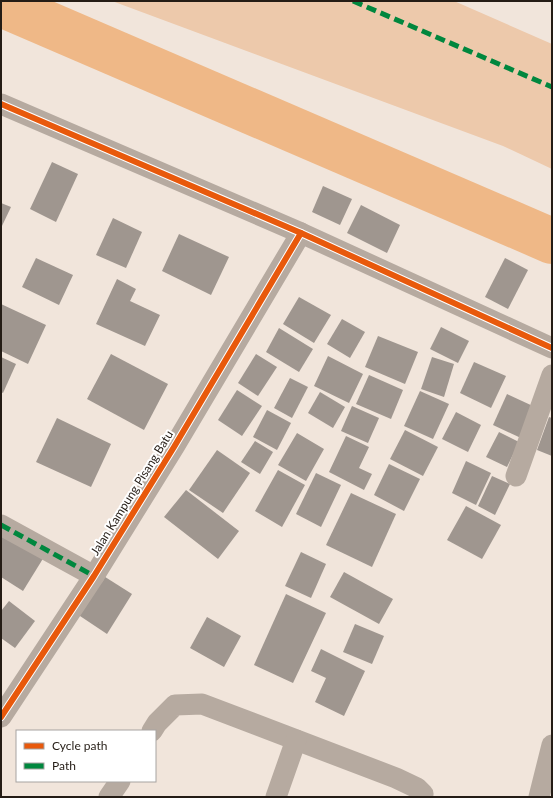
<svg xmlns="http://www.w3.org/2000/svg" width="553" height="798" font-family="Lato,sans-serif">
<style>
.green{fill:#edc9ab}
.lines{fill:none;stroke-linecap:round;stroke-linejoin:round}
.river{stroke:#efb887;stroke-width:46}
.building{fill:#9f968f}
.minor{stroke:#b6aaa0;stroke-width:21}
.quiet{stroke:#00873e;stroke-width:5;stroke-dasharray:10 5;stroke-linecap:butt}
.cycleway-casing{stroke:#fff;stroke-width:8}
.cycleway{stroke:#e8590c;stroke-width:6}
.labels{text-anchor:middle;stroke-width:4;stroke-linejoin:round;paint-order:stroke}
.street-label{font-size:12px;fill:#241c15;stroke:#fff}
</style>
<rect width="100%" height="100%" fill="#f1e5db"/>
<path class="green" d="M112,1H454L552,44V169L503,146Z"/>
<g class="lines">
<path class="river" d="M1,4L552,241"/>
</g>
<g class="building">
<path d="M52,162L78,174L56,222L30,209Z"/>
<path d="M323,186L352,199L340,225L312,212Z"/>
<path d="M1,203L11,207L1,228Z"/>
<path d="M361,205L400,225L387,253L347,233Z"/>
<path d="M113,218L142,232L126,268L96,255Z"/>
<path d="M179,234L229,257L211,295L162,271Z"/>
<path d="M36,258L73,275L59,305L22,287Z"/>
<path d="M505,258L528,270L508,309L485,297Z"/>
<path d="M117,279L136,289L130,301L160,315L145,346L96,324Z"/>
<path d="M299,297L331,315L314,343L283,324Z"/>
<path d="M1,304L46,325L28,364L1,351Z"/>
<path d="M342,319L365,332L350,358L327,344Z"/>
<path d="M441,327L469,341L458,363L430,349Z"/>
<path d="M279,328L313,349L299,372L266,352Z"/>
<path d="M378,336L418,352L405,384L365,367Z"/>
<path d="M111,354L168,384L144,430L87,399Z"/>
<path d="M256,354L277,367L258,396L238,383Z"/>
<path d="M328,356L363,374L349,403L314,386Z"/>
<path d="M1,357L16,364L3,393L1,392Z"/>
<path d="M432,357L454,364L444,397L421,389Z"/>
<path d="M474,362L506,376L491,408L460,393Z"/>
<path d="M369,375L403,390L391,419L356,404Z"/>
<path d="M290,378L308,387L292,418L274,408Z"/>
<path d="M237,390L262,406L242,436L218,420Z"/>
<path d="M420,391L449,404L433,439L404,426Z"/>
<path d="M320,392L345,407L333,428L308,413Z"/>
<path d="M507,394L535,407L521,438L493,425Z"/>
<path d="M352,406L379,418L368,443L341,431Z"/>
<path d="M267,410L291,423L277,450L253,437Z"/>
<path d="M456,412L481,425L468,452L442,439Z"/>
<path d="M549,417L552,418V456L537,450Z"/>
<path d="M57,418L111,444L91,487L36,462Z"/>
<path d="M405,430L438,447L423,476L390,459Z"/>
<path d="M499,432L519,442L507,467L486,457Z"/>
<path d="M297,433L324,449L306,481L278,465Z"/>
<path d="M346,436L369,447L359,468L372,474L364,490L329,472Z"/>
<path d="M255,441L273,452L260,474L241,462Z"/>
<path d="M217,450L250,473L223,513L189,490Z"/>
<path d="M466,461L491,473L476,505L452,493Z"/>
<path d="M389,464L420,479L404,511L374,495Z"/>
<path d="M278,470L305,485L282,527L255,511Z"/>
<path d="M316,473L341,485L321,527L296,514Z"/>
<path d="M492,476L510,484L495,515L478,506Z"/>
<path d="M186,490L239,531L218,559L164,517Z"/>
<path d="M351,493L396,514L372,567L326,545Z"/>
<path d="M466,506L501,525L482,559L447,540Z"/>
<path d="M1,529L44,557L23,591L1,577Z"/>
<path d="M301,552L326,564L311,598L285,586Z"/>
<path d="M344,572L393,599L379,624L330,597Z"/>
<path d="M102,575L132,594L107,634L77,614Z"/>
<path d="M286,594L326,613L293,683L254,665Z"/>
<path d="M9,601L35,621L15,648L1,638V611Z"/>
<path d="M207,617L241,636L224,667L190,648Z"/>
<path d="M355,624L384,636L372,664L343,652Z"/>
<path d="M321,649L365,671L344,716L315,702L326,678L311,671Z"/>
</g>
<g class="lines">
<g class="minor">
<path d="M1,104L301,233L552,348"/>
<path d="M516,476L552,375"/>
<path d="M1,525L94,576"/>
<path d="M1,717L94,576L174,447L301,233"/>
<path d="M152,731L157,723L175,705L202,704L396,778L417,788L423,794L422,797"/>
<path d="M109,797L120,781"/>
<path d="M276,797L296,740"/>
<path d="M539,797L552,745"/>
</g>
<g class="quiet">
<path d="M353,1L552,87"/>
<path d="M1,525L94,576"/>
</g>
<defs>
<g id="cycleway">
<path d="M1,104L301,233L552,348"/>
<path d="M1,717L94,576L174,447L301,233"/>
</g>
</defs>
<use href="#cycleway" class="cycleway-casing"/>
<use href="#cycleway" class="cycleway"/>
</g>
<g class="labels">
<g class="street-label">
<text transform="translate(132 493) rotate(-58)" y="4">Jalan Kampung Pisang Batu</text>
</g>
</g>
<rect width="553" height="798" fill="none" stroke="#241c15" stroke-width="4"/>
<rect x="16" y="730" width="140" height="52" fill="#ffffff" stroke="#a7a4a1"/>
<rect x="24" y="743" width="20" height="6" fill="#e8590c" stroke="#a7a4a1"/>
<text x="52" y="750" font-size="12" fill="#241c15">Cycle path</text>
<rect x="24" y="763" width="20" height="6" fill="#00873e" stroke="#a7a4a1"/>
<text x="52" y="770" font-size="12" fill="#241c15">Path</text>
</svg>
